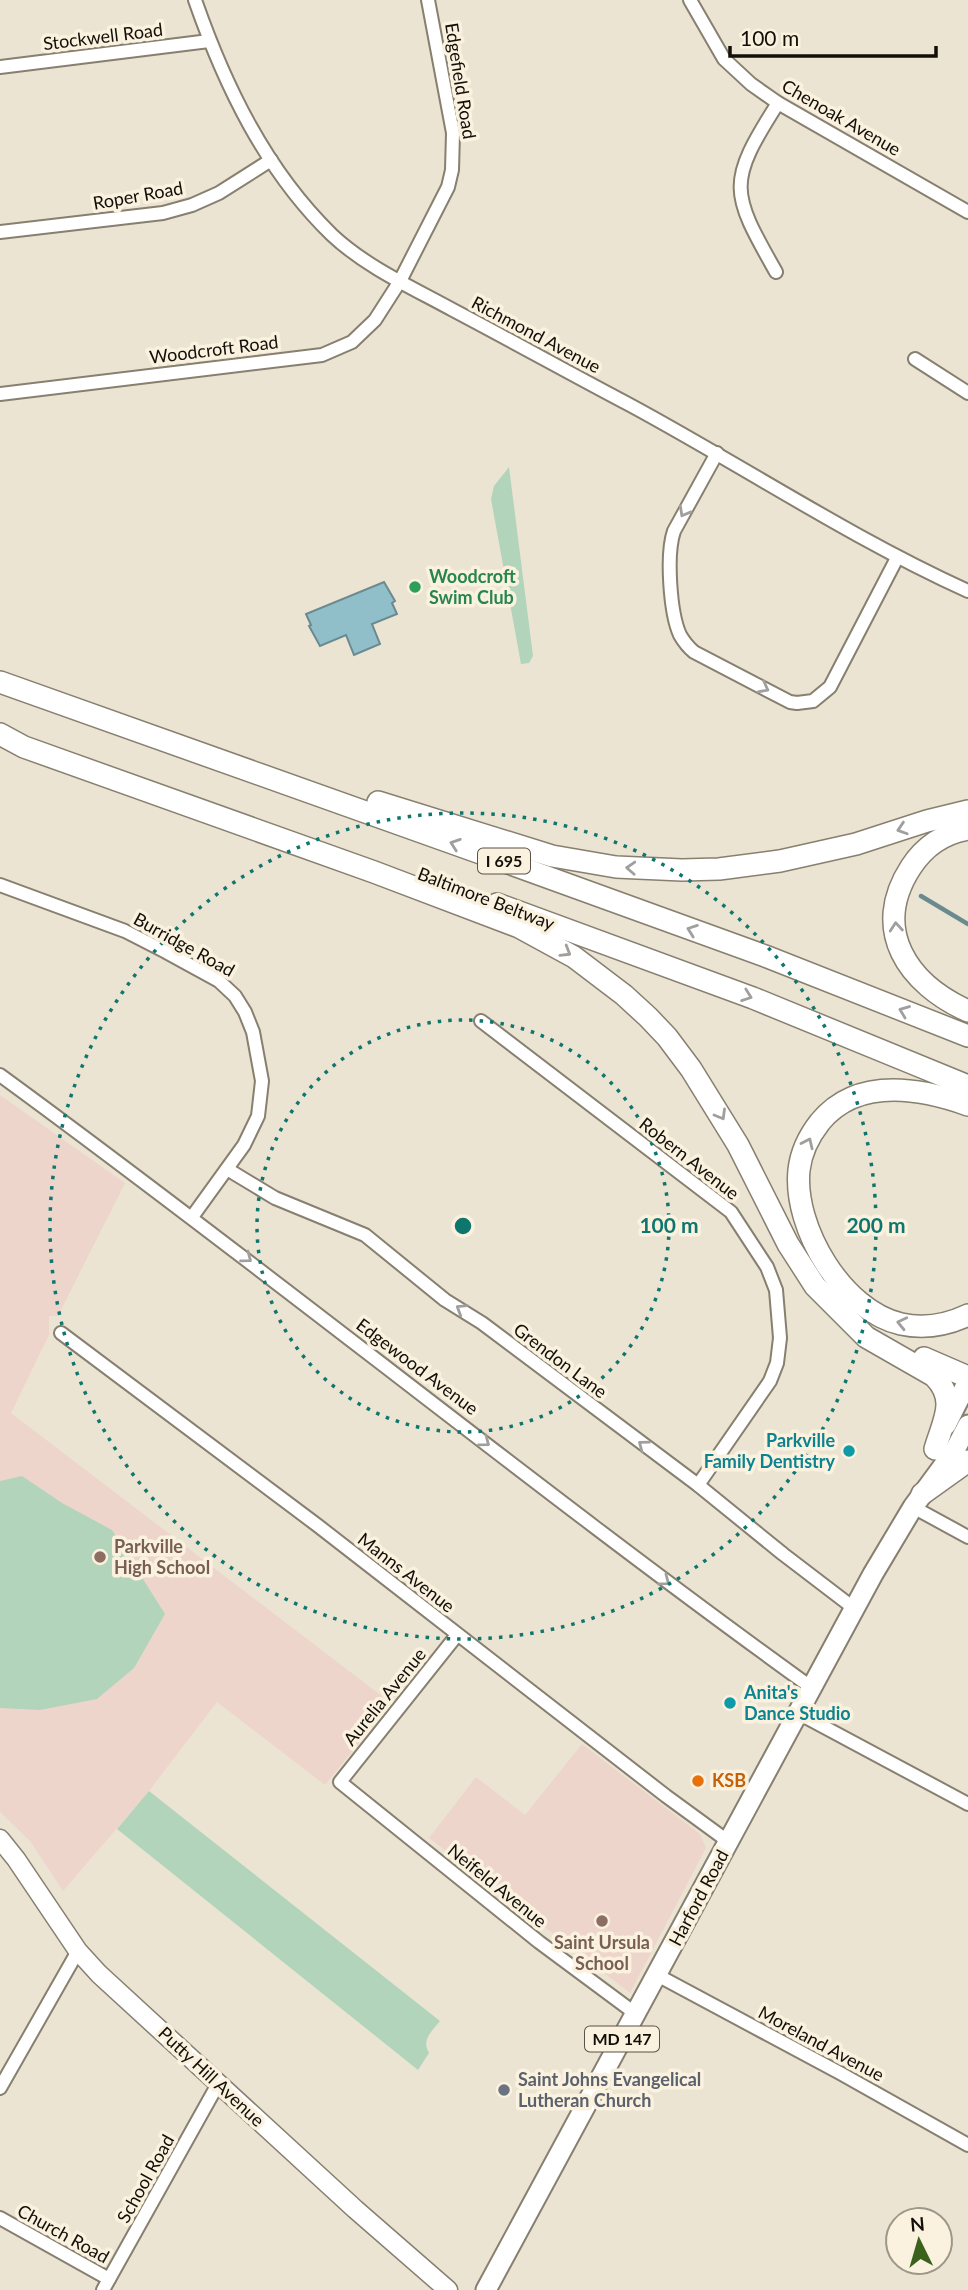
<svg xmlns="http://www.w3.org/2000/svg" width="968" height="2290" font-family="Lato,sans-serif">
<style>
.education{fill:#edd5cc}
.green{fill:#b2d4bb}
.water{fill:#90bec9;stroke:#6a8a8f;stroke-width:2}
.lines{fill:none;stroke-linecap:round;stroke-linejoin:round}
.stream{stroke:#6a8a8f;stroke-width:4.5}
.street-casing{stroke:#877f6f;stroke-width:16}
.secondary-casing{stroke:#877f6f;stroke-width:21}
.primary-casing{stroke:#877f6f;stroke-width:23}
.highway-casing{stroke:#877f6f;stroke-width:24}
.street{stroke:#fff;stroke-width:12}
.secondary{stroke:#fff;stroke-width:18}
.primary{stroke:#fff;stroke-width:19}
.highway{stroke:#fff;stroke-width:21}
.oneway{stroke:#a09f9d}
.ring{fill:none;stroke:#0f766e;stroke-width:3.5;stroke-dasharray:3.5 7}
.leisure-dot{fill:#2e9e5b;stroke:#faf1df;stroke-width:2.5}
.culture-dot{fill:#0f9aa8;stroke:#faf1df;stroke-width:2.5}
.education-dot{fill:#8d6e63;stroke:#faf1df;stroke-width:2.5}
.food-dot{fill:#e8710a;stroke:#faf1df;stroke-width:2.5}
.worship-dot{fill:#6b7280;stroke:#faf1df;stroke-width:2.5}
.labels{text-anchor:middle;stroke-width:7;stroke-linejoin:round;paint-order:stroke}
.shield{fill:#faf1df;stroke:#585349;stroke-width:2}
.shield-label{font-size:16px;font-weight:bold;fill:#120f09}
.street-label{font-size:18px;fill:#120f09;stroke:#faf1df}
.leisure-label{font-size:18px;font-weight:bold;fill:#27864d;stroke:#faf1df;text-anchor:start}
.culture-label{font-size:18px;font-weight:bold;fill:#0d838f;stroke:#faf1df;text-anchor:end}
.education-label{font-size:18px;font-weight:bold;fill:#785e54;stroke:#faf1df;text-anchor:start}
.food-label{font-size:18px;font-weight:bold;fill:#c56008;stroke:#faf1df;text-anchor:start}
.worship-label{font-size:18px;font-weight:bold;fill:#5b616d;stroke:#faf1df;text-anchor:start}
.centre{fill:#0f766e;stroke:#faf1df;stroke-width:3.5}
.ring-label{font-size:21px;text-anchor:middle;font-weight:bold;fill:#0f766e;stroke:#faf1df;stroke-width:7;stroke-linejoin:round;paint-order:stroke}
</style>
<rect width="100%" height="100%" fill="#ece4d2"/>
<g class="education">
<path d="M0,1095L125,1183L58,1316H49V1335L11,1413L391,1703L325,1785L217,1702L149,1791L63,1891L30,1841L0,1812Z"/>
<path d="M582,1744L700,1834L706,1848L630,1993L429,1838L476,1777L525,1815Z"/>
</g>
<g class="green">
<path d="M509,467L533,656L529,663L521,664L491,499L494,486Z"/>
<path d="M22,1476L62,1503L112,1530L165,1614L134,1668L97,1699L40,1710L0,1708V1481Z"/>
<path d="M149,1791L440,2021C432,2031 421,2040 429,2053L418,2070L117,1829Z"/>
</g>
<path class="water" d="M384,582L395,601L392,603L397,614L372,624L380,644L354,655L346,635L320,646L309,626L311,625L306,614Z"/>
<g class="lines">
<path class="stream" d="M921,896L968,924"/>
<defs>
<g id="street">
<path d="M195,0C225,86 266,171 332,235C366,267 413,288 453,310C512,341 571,374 630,405C743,466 851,538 968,591"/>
<path d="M690,0L724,59L751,84L778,103L968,212"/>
<path d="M0,67L209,41"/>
<path d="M0,232L163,213L192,205L219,193L271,160"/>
<path d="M776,272C730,191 727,183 778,103"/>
<path d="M915,359L968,393"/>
<path d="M0,394L322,355L352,342L375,320L400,281L448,187L452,170L453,133L428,0"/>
<path d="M717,453L674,531C666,554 670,613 680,635C684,642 688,647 694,652L790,702L797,703L813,701L830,687L897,558"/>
<path d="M0,885L125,931L166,952L219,981L235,996L245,1012L253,1032L262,1081L258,1116L244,1145L192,1217"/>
<path d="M481,1021L731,1212L767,1267L776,1290L780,1338L777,1363L770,1381L698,1485"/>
<path d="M0,1075C274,1275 537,1490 812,1688"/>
<path d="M227,1169L275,1198L365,1235L445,1300L482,1323L698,1485L783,1554L855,1609"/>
<path d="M61,1333L317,1525L666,1796L729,1842"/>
<path d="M913,1507L968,1537"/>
<path d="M457,1635L340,1782L539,1942L636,2014"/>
<path d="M798,1713L968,1804"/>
<path d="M657,1975L840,2073L968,2145"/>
<path d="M0,2088L78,1951"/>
<path d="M0,2218L109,2279"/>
<path d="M103,2290L218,2084"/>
</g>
<path id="secondary" d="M0,1839L16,1859L78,1951L99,1974L355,2209L448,2290"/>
<g id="primary">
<path d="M946,1425L968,1381"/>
<path d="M486,2290L873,1574L913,1507L955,1450L968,1425"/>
</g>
<g id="highway">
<path d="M0,682L489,856L765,956L968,1036"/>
<path d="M0,734L24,747L374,872L519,927L574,957L624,995L648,1017L667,1037L691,1069L738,1145L788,1244L815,1286L866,1337L934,1376C958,1400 943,1421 935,1449"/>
<path d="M378,802L552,856L616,867L682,870L719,869L780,861L856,844L927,821L968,811"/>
<path d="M968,829C944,833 924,847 911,867C870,930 908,984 968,1011"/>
<path d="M497,904L753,998L968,1086"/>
<path d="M968,1105C920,1088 857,1077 820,1122C809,1136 801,1152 799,1170C793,1228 843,1311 901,1324C924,1329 947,1325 968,1315"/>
<path d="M924,1358L968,1377"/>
<path d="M922,1494L968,1461"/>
</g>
</defs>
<use href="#street" class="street-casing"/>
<use href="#secondary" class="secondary-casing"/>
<use href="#primary" class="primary-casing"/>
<use href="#highway" class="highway-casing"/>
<use href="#street" class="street"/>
<use href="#secondary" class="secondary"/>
<use href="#primary" class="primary"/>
<use href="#highway" class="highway"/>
</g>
<defs><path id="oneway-chevron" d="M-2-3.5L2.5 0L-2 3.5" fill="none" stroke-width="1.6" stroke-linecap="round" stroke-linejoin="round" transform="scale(1.75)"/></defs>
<g class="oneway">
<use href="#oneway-chevron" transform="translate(684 512) rotate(119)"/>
<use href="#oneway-chevron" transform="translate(764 688) rotate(28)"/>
<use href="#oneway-chevron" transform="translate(902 829) rotate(162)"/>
<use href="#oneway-chevron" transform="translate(455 844) rotate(-161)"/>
<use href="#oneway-chevron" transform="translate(631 868) rotate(-177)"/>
<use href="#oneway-chevron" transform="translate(896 927) rotate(-95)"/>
<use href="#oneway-chevron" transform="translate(692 930) rotate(-160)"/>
<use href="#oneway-chevron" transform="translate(566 952) rotate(31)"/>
<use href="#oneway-chevron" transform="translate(747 996) rotate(20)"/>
<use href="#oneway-chevron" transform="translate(904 1011) rotate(-159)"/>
<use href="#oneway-chevron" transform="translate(721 1115) rotate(60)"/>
<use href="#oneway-chevron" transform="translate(808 1143) rotate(-65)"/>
<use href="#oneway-chevron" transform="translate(247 1258) rotate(37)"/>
<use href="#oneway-chevron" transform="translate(461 1309) rotate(-148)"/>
<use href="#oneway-chevron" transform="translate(902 1323) rotate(-167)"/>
<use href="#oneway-chevron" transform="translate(485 1442) rotate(37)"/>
<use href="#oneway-chevron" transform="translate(643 1445) rotate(-143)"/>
<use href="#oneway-chevron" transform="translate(665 1581) rotate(37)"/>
</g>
<g class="ring">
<circle cx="463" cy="1226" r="206"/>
<circle cx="463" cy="1226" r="413"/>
</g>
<circle class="leisure-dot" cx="415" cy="587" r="7"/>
<g class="culture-dot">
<circle cx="849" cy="1451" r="7"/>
<circle cx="730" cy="1703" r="7"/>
</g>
<g class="education-dot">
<circle cx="100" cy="1557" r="7"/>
<circle cx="602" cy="1921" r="7"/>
</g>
<circle class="food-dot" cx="698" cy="1781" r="7"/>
<circle class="worship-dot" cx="504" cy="2090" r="7"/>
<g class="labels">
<g class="shield">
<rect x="478" y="848.5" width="52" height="25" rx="5"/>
<rect x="585" y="2026.5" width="74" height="25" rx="5"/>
</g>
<g class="shield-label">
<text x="504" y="867">I 695</text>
<text x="622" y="2045">MD 147</text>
</g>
<g class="street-label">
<text transform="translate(103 37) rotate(-7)" y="6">Stockwell Road</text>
<text transform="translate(460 81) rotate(81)" y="6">Edgefield Road</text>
<text transform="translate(841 118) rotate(30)" y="6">Chenoak Avenue</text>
<text transform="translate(138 196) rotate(-10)" y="6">Roper Road</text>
<text transform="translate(536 335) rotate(28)" y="6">Richmond Avenue</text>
<text transform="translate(214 350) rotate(-7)" y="6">Woodcroft Road</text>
<text transform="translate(486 899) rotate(21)" y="6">Baltimore Beltway</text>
<text transform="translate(184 945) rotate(29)" y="6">Burridge Road</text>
<text transform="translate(689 1159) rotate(38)" y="6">Robern Avenue</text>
<text transform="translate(560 1361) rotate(37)" y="6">Grendon Lane</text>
<text transform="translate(417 1367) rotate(37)" y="6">Edgewood Avenue</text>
<text transform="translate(406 1573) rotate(38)" y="6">Manns Avenue</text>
<text transform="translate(385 1697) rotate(-51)" y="6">Aurelia Avenue</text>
<text transform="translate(497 1886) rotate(39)" y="6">Neifeld Avenue</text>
<text transform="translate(699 1898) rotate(-62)" y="6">Harford Road</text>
<text transform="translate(821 2044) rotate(28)" y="6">Moreland Avenue</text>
<text transform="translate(211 2077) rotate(43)" y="6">Putty Hill Avenue</text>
<text transform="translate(146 2179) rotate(-61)" y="6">School Road</text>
<text transform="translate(63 2234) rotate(29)" y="6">Church Road</text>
</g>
<g class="leisure-label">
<text x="429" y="583">Woodcroft<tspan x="429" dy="21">Swim Club</tspan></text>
</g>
<g class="culture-label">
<text x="835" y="1447">Parkville<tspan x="835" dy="21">Family Dentistry</tspan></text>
<text x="744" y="1699" text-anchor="start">Anita's<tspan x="744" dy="21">Dance Studio</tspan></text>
</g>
<g class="education-label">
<text x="114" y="1553">Parkville<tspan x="114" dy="21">High School</tspan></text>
<text x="602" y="1949" text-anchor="middle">Saint Ursula<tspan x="602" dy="21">School</tspan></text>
</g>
<g class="food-label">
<text x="712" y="1787">KSB</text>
</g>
<g class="worship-label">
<text x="518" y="2086">Saint Johns Evangelical<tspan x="518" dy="21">Lutheran Church</tspan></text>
</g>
</g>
<circle cx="463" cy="1226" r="10" class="centre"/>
<g class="ring-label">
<text x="669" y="1233">100 m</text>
<text x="876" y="1233">200 m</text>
</g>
<g transform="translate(919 2241) rotate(355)"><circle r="33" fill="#faf1df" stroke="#9d9789" stroke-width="2"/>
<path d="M0-5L12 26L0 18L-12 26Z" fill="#3a621d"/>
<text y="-10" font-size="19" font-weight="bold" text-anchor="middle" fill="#120f09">N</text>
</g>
<path d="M730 46v10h206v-10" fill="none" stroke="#120f09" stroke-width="3.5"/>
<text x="740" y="46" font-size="21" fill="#120f09" stroke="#faf1df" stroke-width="5" paint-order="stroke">100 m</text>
</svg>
